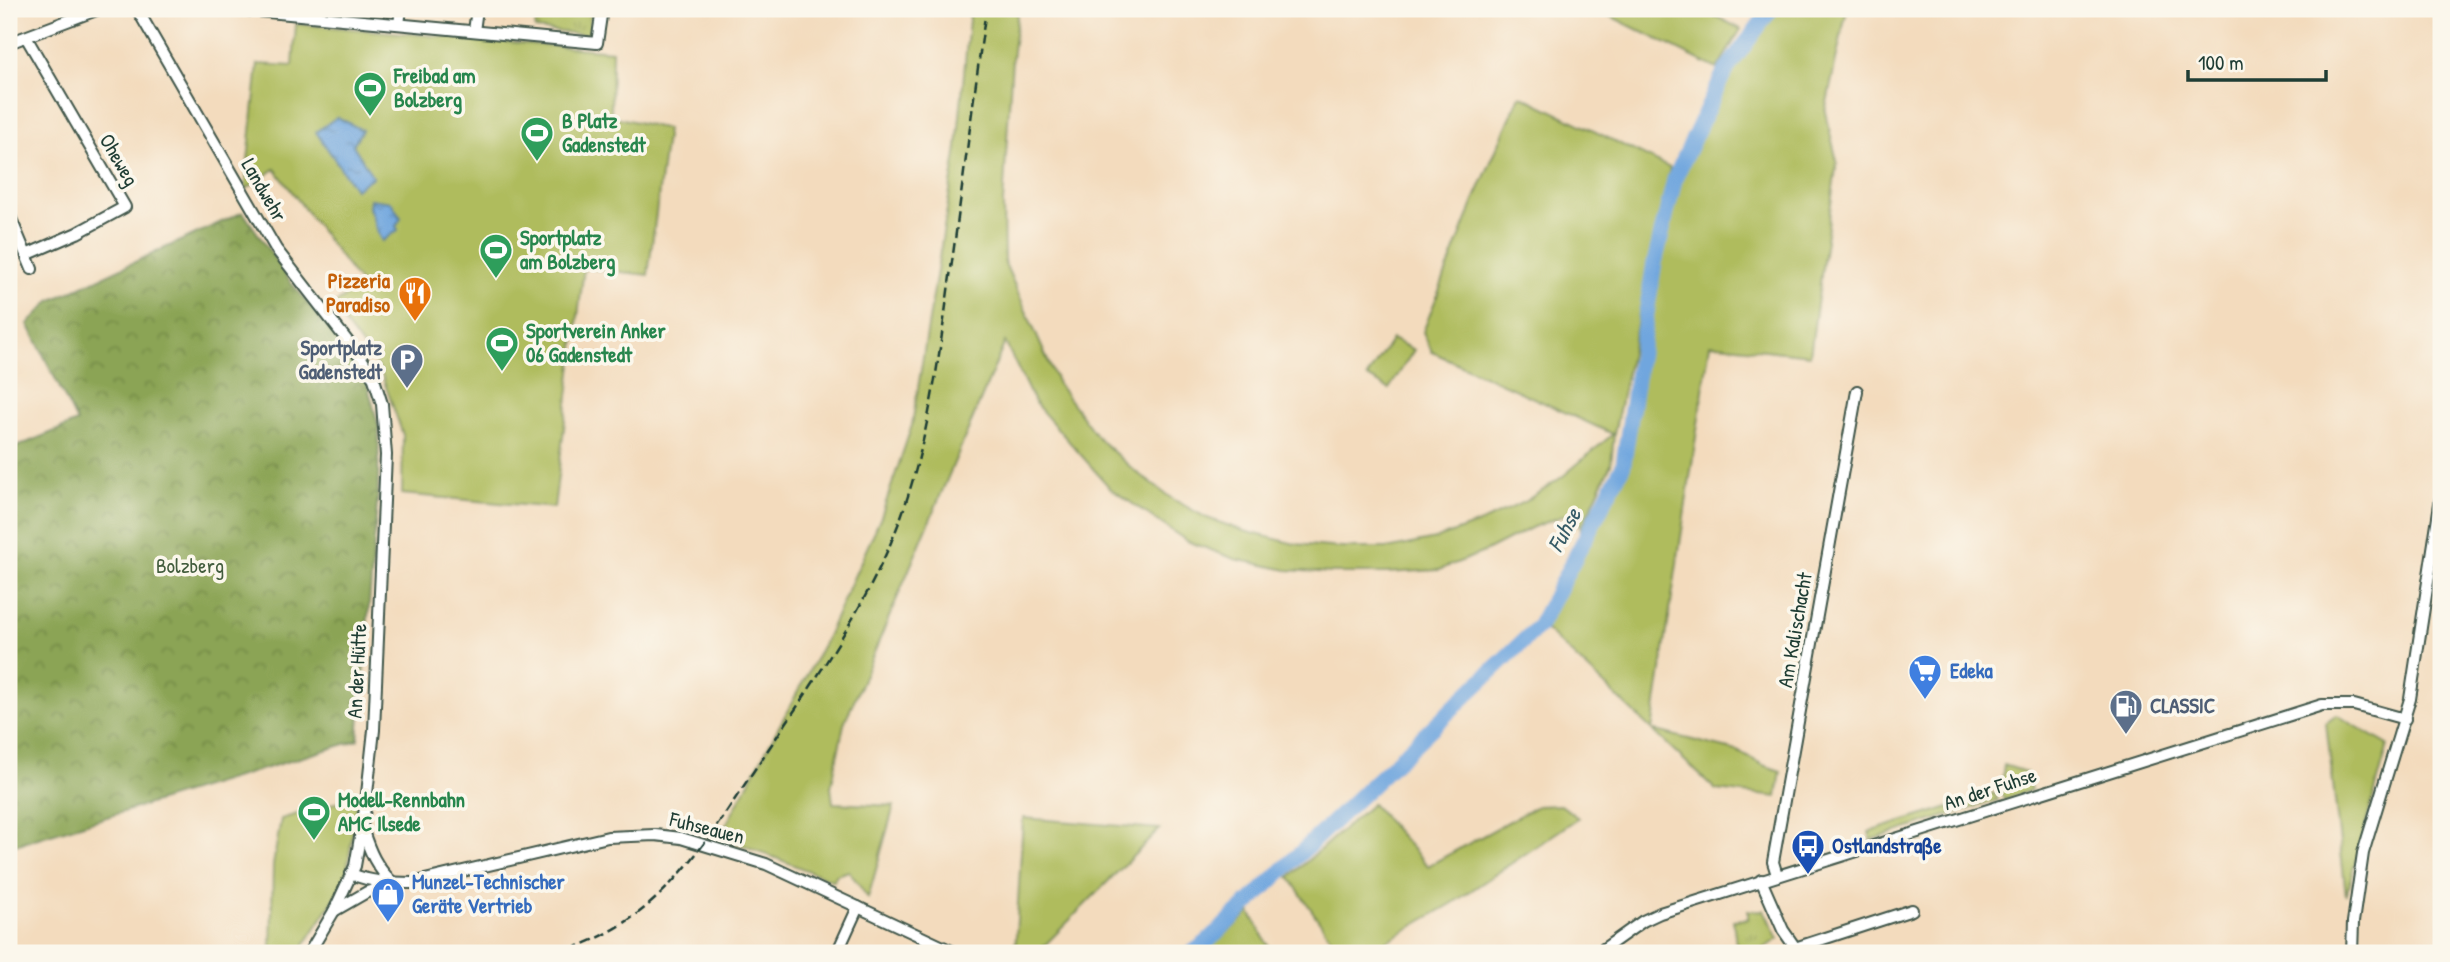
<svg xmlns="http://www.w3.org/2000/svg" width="2450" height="962" font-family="'Patrick Hand',sans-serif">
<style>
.green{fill:#afbc5d;stroke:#677c48;stroke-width:2}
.forest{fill:url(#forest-crowns);stroke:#557044;stroke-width:2}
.park{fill:url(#park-tufts);stroke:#677c48;stroke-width:2}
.water{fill:url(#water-ripples);stroke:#487289;stroke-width:2}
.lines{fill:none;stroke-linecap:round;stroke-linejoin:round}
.river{stroke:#70a6de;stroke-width:16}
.minor-casing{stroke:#3f5549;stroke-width:14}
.minor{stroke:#fff;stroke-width:10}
.rail{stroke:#1f3d34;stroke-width:2.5;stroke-dasharray:10 5;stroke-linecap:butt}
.labels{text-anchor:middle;stroke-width:7;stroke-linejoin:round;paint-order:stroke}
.leisure-label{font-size:21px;font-weight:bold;fill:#27864d;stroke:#fbf7ec;text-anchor:start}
.street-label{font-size:21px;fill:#1f3d34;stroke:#fbf7ec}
.food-label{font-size:21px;font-weight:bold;fill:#c56008;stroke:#fbf7ec;text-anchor:end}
.service-label{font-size:21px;font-weight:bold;fill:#4e5e75;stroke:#fbf7ec;text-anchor:end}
.park-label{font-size:21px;fill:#435d3e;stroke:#fbf7ec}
.shop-label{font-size:21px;font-weight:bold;fill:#366cbe;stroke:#fbf7ec;text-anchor:start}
.transit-label{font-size:21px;font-weight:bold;fill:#164399;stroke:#fbf7ec;text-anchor:start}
.water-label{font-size:23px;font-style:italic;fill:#375c67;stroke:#fbf7ec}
</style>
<defs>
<pattern id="forest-crowns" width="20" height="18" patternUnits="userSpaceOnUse" patternTransform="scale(1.75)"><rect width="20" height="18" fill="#8ba454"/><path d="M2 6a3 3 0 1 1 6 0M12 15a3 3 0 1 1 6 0" fill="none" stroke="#718746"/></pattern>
<pattern id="park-tufts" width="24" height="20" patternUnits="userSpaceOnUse" patternTransform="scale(1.75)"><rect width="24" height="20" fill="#afbc5d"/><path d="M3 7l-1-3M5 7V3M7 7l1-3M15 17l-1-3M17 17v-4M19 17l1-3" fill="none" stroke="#8e9a4e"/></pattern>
<pattern id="water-ripples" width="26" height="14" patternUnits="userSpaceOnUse" patternTransform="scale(1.75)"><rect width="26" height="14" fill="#70a6de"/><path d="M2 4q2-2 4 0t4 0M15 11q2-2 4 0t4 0" fill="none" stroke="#5b88b5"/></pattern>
</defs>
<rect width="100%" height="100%" fill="#fbf7ec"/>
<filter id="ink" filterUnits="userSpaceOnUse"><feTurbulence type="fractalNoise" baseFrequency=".0143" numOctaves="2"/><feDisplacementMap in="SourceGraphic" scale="14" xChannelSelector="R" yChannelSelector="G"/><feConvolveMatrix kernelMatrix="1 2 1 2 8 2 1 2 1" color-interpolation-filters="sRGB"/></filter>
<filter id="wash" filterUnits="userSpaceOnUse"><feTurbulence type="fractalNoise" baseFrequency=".00686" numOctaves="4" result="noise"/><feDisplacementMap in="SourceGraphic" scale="28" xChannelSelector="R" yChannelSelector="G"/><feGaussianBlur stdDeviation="1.57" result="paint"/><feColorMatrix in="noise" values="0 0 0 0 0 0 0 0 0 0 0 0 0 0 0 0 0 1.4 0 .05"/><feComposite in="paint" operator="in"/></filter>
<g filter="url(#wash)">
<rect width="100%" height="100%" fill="#f3dbbd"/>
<g class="green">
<path d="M970,9H1018L1012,59L1003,203L1004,261L1058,384L1099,439L1136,472L1171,498L1207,518L1244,531L1295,544L1342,548H1392L1435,539L1482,522L1524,502L1562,477L1613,434L1432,352L1423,332L1476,196L1520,95L1670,168L1614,434L1611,464L1581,529L1576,511L1533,527L1484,552L1439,570L1386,573H1333L1287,570L1235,559L1187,541L1111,489L1034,402L1005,342L844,724L831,787L833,803L894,806L868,898L849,871L836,875L834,881L720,836L825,641L881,517L912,425L957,148Z"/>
<path d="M1596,9H1701L1741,29L1717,69Z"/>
<path d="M1777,9H1847L1825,112L1837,161L1810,355L1710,344L1652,730L1737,751L1763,765L1781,771L1777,797L1716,790L1544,628L1626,468L1659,267L1678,186L1731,71Z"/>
<path d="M296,24L612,51L611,116L667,129L648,275L584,268L554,508L402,494L403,435L380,370L332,306L361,285L275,169L245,190L258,64L293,66Z"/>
<path d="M1392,339L1414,350L1389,389L1367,377Z"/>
<path d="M2337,715L2388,745L2346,895L2326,723Z"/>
<path d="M2004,765L2026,772L2031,790L2004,800L2000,790Z"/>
<path d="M1994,793L1998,800L1871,840L1869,832Z"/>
<path d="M358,796L347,871L344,884L299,953H271L273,865L281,819Z"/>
<path d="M1372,804L1428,866L1537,806L1561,805L1578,818L1453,903L1366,953H1341L1289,877Z"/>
<path d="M1023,818L1160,829L1037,953H1015Z"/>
<path d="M1250,912L1272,953H1213L1209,949Z"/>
</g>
<path class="forest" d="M243,212L290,281L365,375L379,428L378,493L358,740L9,847V450L77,422L28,324L50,301Z"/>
<g class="park">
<path d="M537,9H591L589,35L535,29Z"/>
<path d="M1764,910L1778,939L1756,953H1737L1733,920L1748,919V911Z"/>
</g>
<g class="water">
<path d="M337,117L362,130L353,145L373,177L355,189L316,132Z"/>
<path d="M370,199L391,202L401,218L396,226L398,230L382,241C374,230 375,219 369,208Z"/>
</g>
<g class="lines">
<path class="river" d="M1192,953L1206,943L1539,626L1623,466L1654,265L1675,178L1724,73L1771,9"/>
</g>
</g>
<g filter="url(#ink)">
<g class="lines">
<defs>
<g id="minor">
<path d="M137,9L276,249L363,361L374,379L382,404L386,455L374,730L366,803L355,866L334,911L309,953"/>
<path d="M236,9L597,43L602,9"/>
<path d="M399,24L401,9"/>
<path d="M474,31L477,9"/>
<path d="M26,37L125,207L77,233L26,255"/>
<path d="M9,43L99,9"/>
<path d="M9,214L32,269"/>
<path d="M363,831C370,852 376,867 393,883"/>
<path d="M351,874C371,882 391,883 412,883L608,837L655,835L681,838L766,864L956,953"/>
<path d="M1777,875L1773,862L1857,391"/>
<path d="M1761,880L1783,930L1799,953"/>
<path d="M334,911L367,892L392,884"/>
<path d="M1795,948L1912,910"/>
<path d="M837,953L858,907"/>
<path d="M1598,953L1643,921L1660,913L2322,705H2354L2405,719"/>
<path d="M2352,953L2353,922L2363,853L2410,699L2441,497"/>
</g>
</defs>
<use href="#minor" class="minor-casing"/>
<use href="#minor" class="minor"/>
<path class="rail" d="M556,953C652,928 697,856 749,778C803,697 863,616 898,525C929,442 939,356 951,269C963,182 974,95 986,9"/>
</g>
</g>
<defs>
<symbol id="stadium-pin" viewBox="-11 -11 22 30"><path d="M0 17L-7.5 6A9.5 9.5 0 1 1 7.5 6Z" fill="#2e9e5b" stroke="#fbf7ec"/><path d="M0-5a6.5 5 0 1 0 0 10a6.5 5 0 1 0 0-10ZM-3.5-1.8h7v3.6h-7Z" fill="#fff"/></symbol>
<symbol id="restaurant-pin" viewBox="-11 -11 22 30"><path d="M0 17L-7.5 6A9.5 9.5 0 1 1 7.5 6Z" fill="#e8710a" stroke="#fbf7ec"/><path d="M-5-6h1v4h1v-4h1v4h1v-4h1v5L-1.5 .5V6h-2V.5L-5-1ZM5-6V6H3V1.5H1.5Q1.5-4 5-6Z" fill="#fff"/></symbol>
<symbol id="parking-pin" viewBox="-11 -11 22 30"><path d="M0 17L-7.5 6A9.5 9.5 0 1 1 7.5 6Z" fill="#5c6f8a" stroke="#fbf7ec"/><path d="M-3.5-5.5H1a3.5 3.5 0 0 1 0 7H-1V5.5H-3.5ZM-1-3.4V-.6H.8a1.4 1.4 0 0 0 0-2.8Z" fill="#fff"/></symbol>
<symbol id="supermarket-pin" viewBox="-11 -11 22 30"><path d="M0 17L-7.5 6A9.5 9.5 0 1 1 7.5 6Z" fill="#3f7fe0" stroke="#fbf7ec"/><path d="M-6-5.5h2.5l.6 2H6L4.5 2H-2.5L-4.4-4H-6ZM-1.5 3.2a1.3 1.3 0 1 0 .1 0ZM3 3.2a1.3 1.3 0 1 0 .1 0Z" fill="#fff"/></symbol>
<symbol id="fuel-pin" viewBox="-11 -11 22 30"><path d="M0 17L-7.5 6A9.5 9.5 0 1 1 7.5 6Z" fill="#5c6f8a" stroke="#fbf7ec"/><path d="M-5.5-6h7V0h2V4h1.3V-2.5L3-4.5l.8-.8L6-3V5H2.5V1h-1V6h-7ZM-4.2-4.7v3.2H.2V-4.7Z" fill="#fff"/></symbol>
<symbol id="bus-pin" viewBox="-11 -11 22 30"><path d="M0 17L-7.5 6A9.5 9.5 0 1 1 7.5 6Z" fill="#1a4fb4" stroke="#fbf7ec"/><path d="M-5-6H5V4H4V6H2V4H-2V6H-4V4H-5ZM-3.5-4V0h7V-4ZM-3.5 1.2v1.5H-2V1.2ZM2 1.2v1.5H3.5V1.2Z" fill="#fff"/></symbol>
<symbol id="shop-pin" viewBox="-11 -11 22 30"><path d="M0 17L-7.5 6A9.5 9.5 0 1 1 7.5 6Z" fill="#3f7fe0" stroke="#fbf7ec"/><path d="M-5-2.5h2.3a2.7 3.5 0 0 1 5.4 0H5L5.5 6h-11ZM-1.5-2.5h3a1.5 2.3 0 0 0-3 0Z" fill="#fff"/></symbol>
</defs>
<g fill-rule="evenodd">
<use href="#stadium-pin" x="351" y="69" width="38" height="52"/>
<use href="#stadium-pin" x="518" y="114" width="38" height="52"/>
<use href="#stadium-pin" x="477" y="231" width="38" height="52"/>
<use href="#restaurant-pin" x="396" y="274" width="38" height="52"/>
<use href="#stadium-pin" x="483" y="324" width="38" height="52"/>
<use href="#parking-pin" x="388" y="341" width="38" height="52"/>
<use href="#supermarket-pin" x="1906" y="652" width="38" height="52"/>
<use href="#fuel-pin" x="2107" y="687" width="38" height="52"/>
<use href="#stadium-pin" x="295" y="793" width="38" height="52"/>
<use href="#bus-pin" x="1789" y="827" width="38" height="52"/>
<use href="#shop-pin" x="369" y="875" width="38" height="52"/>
</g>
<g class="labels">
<g class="leisure-label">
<text x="394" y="83">Freibad am<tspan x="394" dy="24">Bolzberg</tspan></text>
<text x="562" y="128">B Platz<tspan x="562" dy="24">Gadenstedt</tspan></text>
<text x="520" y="245">Sportplatz<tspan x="520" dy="24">am Bolzberg</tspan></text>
<text x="526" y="338">Sportverein Anker<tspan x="526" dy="24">06 Gadenstedt</tspan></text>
<text x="338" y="807">Modell-Rennbahn<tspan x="338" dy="24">AMC Ilsede</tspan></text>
</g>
<g class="street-label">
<text transform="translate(119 160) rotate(60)" y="7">Oheweg</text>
<text transform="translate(264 190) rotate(60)" y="7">Landwehr</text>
<text transform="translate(1795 630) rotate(-80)" y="7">Am Kalischacht</text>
<text transform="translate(357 671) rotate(-87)" y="7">An der Hütte</text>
<text transform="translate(1990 789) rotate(-18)" y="7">An der Fuhse</text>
<text transform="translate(707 828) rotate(14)" y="7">Fuhseauen</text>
</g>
<g class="food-label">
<text x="390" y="288">Pizzeria<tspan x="390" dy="24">Paradiso</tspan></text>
</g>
<g class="service-label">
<text x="382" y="355">Sportplatz<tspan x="382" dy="24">Gadenstedt</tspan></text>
<text x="2150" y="713" text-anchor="start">CLASSIC</text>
</g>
<g class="park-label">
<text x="190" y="573">Bolzberg</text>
</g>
<g class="shop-label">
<text x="1950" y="678">Edeka</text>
<text x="412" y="889">Munzel-Technischer<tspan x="412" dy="24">Geräte Vertrieb</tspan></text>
</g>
<g class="transit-label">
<text x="1832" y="853">Ostlandstraße</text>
</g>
<g class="water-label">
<text transform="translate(1564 530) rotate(-62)" y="8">Fuhse</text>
</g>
</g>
<rect width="2450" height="962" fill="none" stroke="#fbf7ec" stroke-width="35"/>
<path d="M2188 70v10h138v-10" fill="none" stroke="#1f3d34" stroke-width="3.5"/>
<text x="2198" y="70" font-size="21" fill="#1f3d34" stroke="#fbf7ec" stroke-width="5" paint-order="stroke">100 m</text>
</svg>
